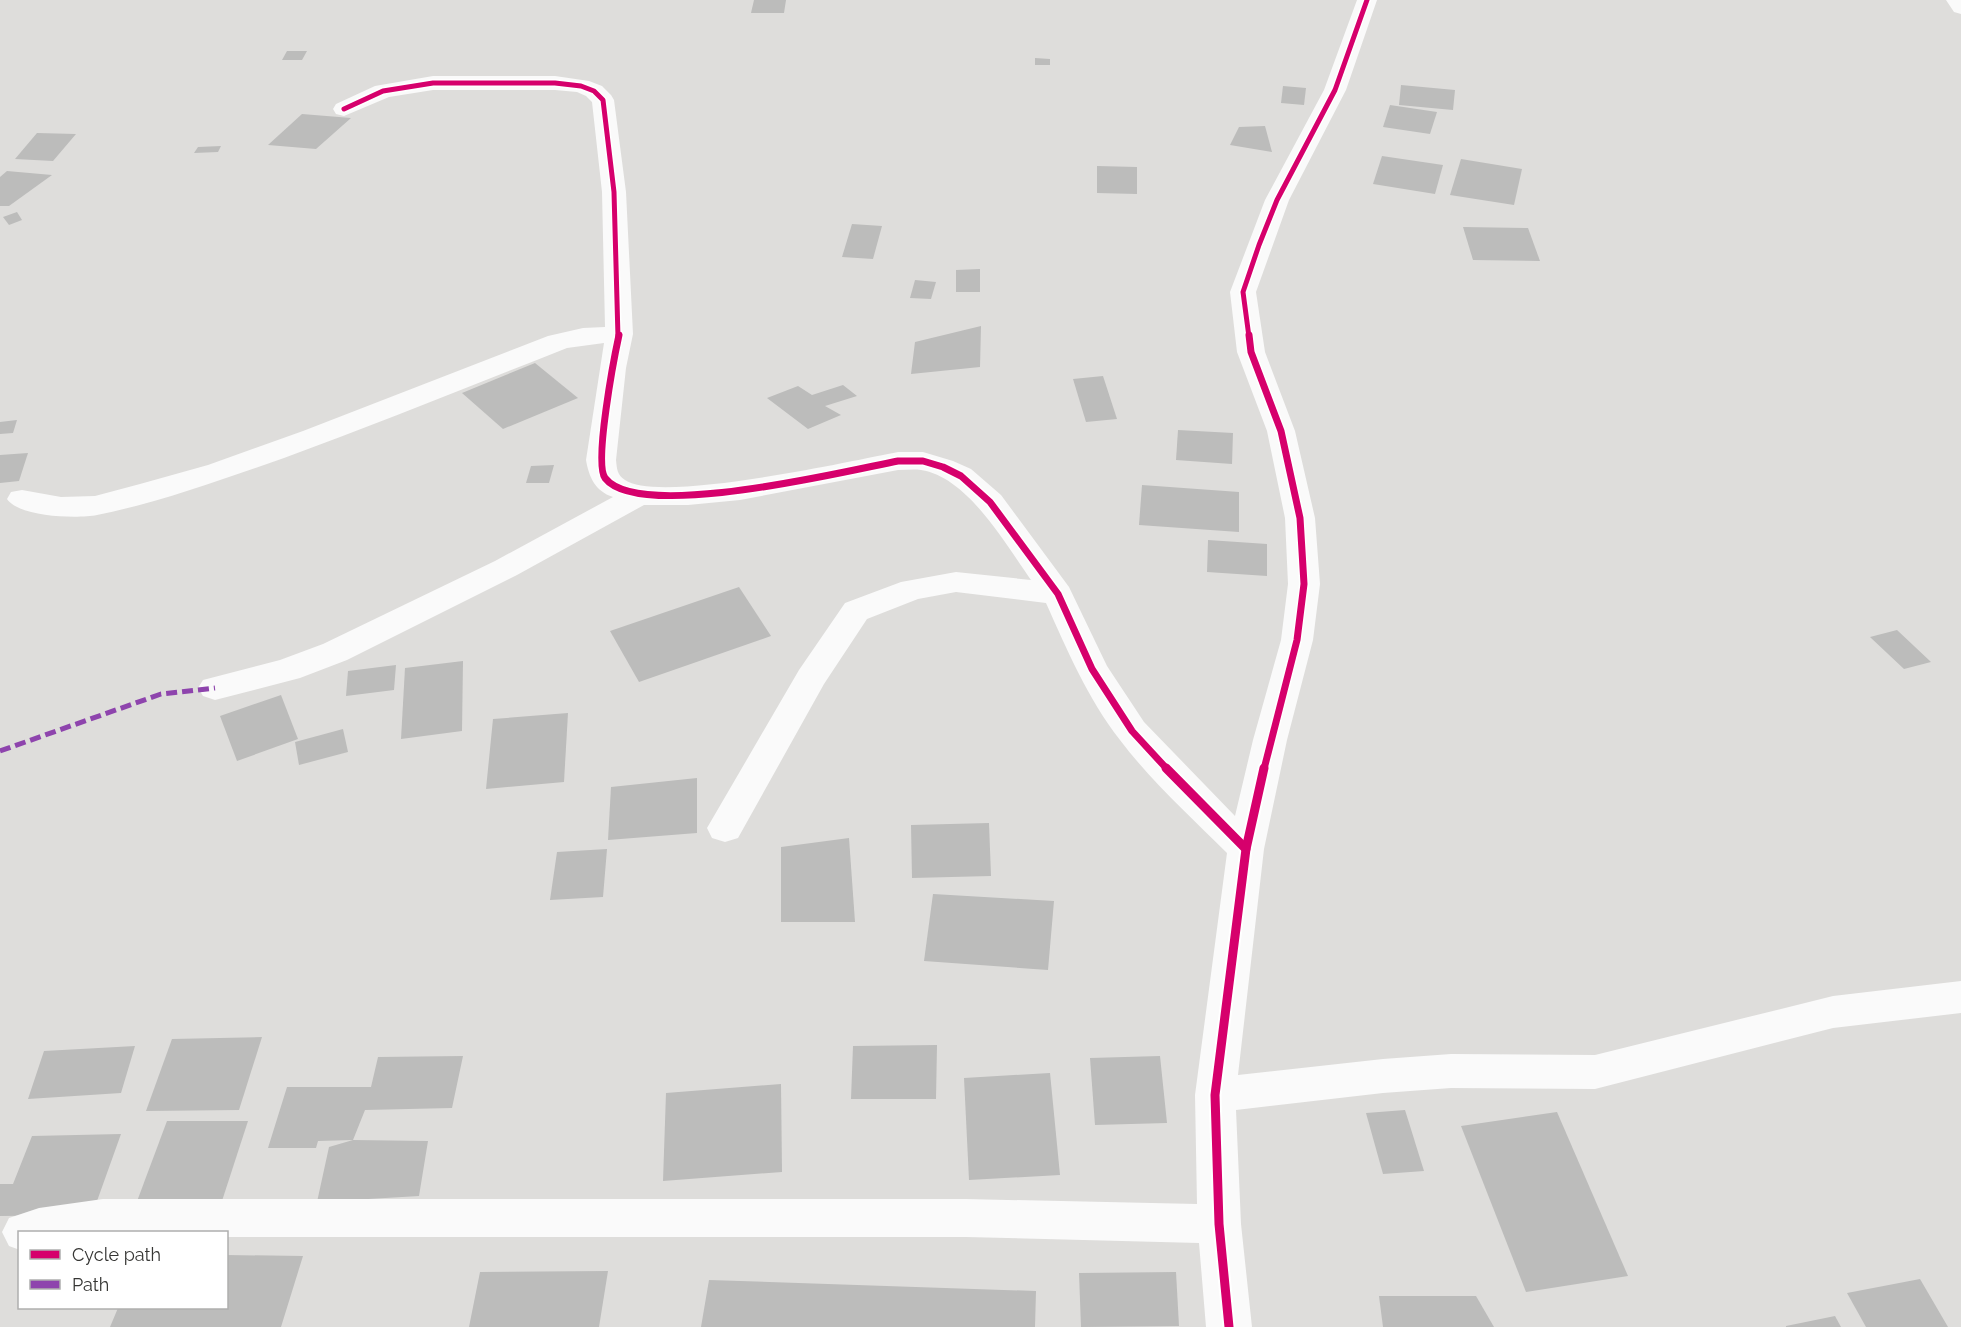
<svg xmlns="http://www.w3.org/2000/svg" width="1961" height="1327" font-family="Raleway,sans-serif">
<style>
.building{fill:#bcbcbb}
.lines{fill:none;stroke-linecap:round;stroke-linejoin:round}
.minor{fill:#fafafa;fill-rule:evenodd}
.quiet{stroke:#8e44ad;stroke-width:5;stroke-dasharray:11 5;stroke-linecap:butt}
.cycleway-far2-casing{stroke:#fff;stroke-width:8}
.cycleway-far1-casing{stroke:#fff;stroke-width:10}
.cycleway-casing{stroke:#fff;stroke-width:13}
.cycleway-far2{stroke:#d6006c;stroke-width:5}
.cycleway-far1{stroke:#d6006c;stroke-width:7}
.cycleway{stroke:#d6006c;stroke-width:9}
</style>
<rect width="100%" height="100%" fill="#dedddb"/>
<g class="building">
<path d="M754,0H786L784,13H751Z"/>
<path d="M287,51H307L302,60H282Z"/>
<path d="M1035,58L1050,59V65H1035Z"/>
<path d="M1401,85L1455,90L1453,110L1399,105Z"/>
<path d="M1283,86L1306,88L1304,105L1281,103Z"/>
<path d="M1390,105L1437,112L1430,134L1383,127Z"/>
<path d="M302,114L351,118L316,149L268,145Z"/>
<path d="M1265,126L1272,152L1230,145L1239,127Z"/>
<path d="M37,133L76,134L53,161L15,159Z"/>
<path d="M221,146L218,152L194,153L198,147Z"/>
<path d="M1382,156L1443,165L1435,194L1373,184Z"/>
<path d="M1461,159L1522,169L1514,205L1450,195Z"/>
<path d="M1097,166L1137,167V194L1097,193Z"/>
<path d="M7,171L52,175L9,206H0V177Z"/>
<path d="M17,212L22,220L9,225L3,217Z"/>
<path d="M852,224L882,226L873,259L842,257Z"/>
<path d="M1463,227L1528,228L1540,261L1473,260Z"/>
<path d="M980,269V292H956V270Z"/>
<path d="M915,280L936,282L931,299L910,298Z"/>
<path d="M981,326L980,367L911,374L915,342Z"/>
<path d="M535,363L578,398L503,429L462,393Z"/>
<path d="M1103,376L1117,419L1086,422L1073,379Z"/>
<path d="M843,385L857,396L825,406L841,415L808,429L767,398L798,386L812,395Z"/>
<path d="M17,420L13,433L0,434V422Z"/>
<path d="M1178,430L1233,433L1232,464L1176,460Z"/>
<path d="M28,453L19,481L0,483V455Z"/>
<path d="M554,465L549,483H526L531,466Z"/>
<path d="M1142,485L1239,492V532L1139,525Z"/>
<path d="M1208,540L1267,544V576L1207,572Z"/>
<path d="M739,587L771,636L639,682L610,631Z"/>
<path d="M1897,630L1931,662L1904,669L1870,637Z"/>
<path d="M463,661L462,731L401,739L405,668Z"/>
<path d="M396,665L394,690L346,696L348,671Z"/>
<path d="M281,695L298,739L237,761L220,716Z"/>
<path d="M568,713L564,782L486,789L493,719Z"/>
<path d="M343,729L348,752L299,765L295,742Z"/>
<path d="M697,778V833L608,840L611,787Z"/>
<path d="M989,823L991,876L912,878L911,825Z"/>
<path d="M849,838L855,922H781V847Z"/>
<path d="M607,849L603,897L550,900L557,852Z"/>
<path d="M933,894L1054,901L1048,970L924,961Z"/>
<path d="M262,1037L239,1110L146,1111L172,1039Z"/>
<path d="M937,1045L936,1099H851L853,1046Z"/>
<path d="M135,1046L121,1093L28,1099L44,1051Z"/>
<path d="M463,1056L452,1108L365,1110L353,1140L428,1141L419,1196L317,1202L329,1147L353,1140L318,1141L316,1148H268L287,1087H371L378,1057Z"/>
<path d="M1160,1056L1167,1123L1095,1125L1090,1058Z"/>
<path d="M1050,1073L1060,1175L969,1180L964,1078Z"/>
<path d="M781,1084L782,1172L663,1181L666,1093Z"/>
<path d="M1405,1110L1424,1171L1383,1174L1366,1113Z"/>
<path d="M1557,1112L1628,1276L1526,1292L1461,1126Z"/>
<path d="M167,1121H248L221,1204H136Z"/>
<path d="M121,1134L92,1215L0,1216V1184H13L32,1136Z"/>
<path d="M226,1255L303,1256L281,1327H110L118,1308H226Z"/>
<path d="M608,1271L599,1327H469L480,1272Z"/>
<path d="M1176,1272L1179,1326L1081,1327L1079,1273Z"/>
<path d="M1920,1279L1948,1327H1866L1847,1293Z"/>
<path d="M709,1280L1036,1291L1035,1327H701Z"/>
<path d="M1379,1296H1476L1494,1327H1383Z"/>
<path d="M1835,1316L1841,1327H1786V1326Z"/>
</g>
<g class="lines">
<g class="minor">
<path d="M1357,0H1377L1346,90L1289,200L1256,292L1265,352L1295,431L1315,518L1320,584L1313,640L1287,740L1264,849L1238,1075L1383,1059L1451,1054L1595,1055L1833,996L1961,981V1013L1833,1028L1595,1089L1451,1088L1383,1093L1236,1110L1241,1224L1252,1327H1206L1199,1243L966,1237H226V1232H20V1250L9,1246L2,1232L9,1218L39,1208L103,1199H966L1197,1204L1195,1095L1227,853C1191,817 1151,781 1120,740C1088,699 1067,650 1046,603L956,592L918,599L867,619L824,684L738,838L725,842L712,838L707,828L799,670L845,603L901,582L956,572L1031,580C1006,545 968,477 921,470C914,469 906,470 898,470L740,500L688,505H644L517,575L347,660L300,678L215,700L203,696L198,688L203,680L280,660L323,644L495,561L613,497C595,491 589,477 586,460L604,343L567,348C473,385 379,423 284,458C223,479 161,502 97,515C77,519 19,517 7,499L11,492L22,490L61,497L95,496L140,484L208,465L303,431L548,336L583,328L605,327L602,192L592,102L586,96L577,92L555,90H433L389,97L344,116L336,114L333,109L336,104L375,86L433,76H555L589,81L602,86L611,95L614,100L626,192L633,334L626,368L616,460C617,469 617,475 625,480C659,504 851,461 898,452H923L953,461L971,469L1001,495L1069,587L1107,666L1144,722L1235,816L1253,740L1281,640L1288,584L1285,518L1267,431L1237,352L1230,292L1265,200L1324,90Z"/>
<path d="M1946,0H1961V14L1954,12Z"/>
</g>
<path class="quiet" d="M0,751L161,694L215,688"/>
<defs>
<g id="cycleway-far2">
<path d="M344,109L383,91L433,83H555L581,86L594,91L603,100L614,192L618,337"/>
<path d="M1249,337L1243,292L1259,245L1277,200L1335,90L1367,0"/>
</g>
<g id="cycleway-far1">
<path d="M619,335C614,358 594,463 605,478C639,522 846,471 898,461H923L943,467L961,476L990,502L1058,594L1092,669L1132,731L1167,769"/>
<path d="M1249,335L1251,352L1281,431L1300,518L1304,584L1297,640L1264,769"/>
</g>
<g id="cycleway">
<path d="M1166,768L1246,849"/>
<path d="M1229,1327L1219,1224L1215,1095L1246,849L1264,768"/>
</g>
</defs>
<use href="#cycleway-far2" class="cycleway-far2-casing"/>
<use href="#cycleway-far1" class="cycleway-far1-casing"/>
<use href="#cycleway" class="cycleway-casing"/>
<use href="#cycleway-far2" class="cycleway-far2"/>
<use href="#cycleway-far1" class="cycleway-far1"/>
<use href="#cycleway" class="cycleway"/>
</g>
<rect x="18" y="1231" width="210" height="78" fill="#ffffff" stroke="#afafae" stroke-width="1.5"/>
<rect x="30" y="1250" width="30" height="9" fill="#d6006c" stroke="#afafae" stroke-width="1.5"/>
<text x="72" y="1261" font-size="18" fill="#363634">Cycle path</text>
<rect x="30" y="1280" width="30" height="9" fill="#8e44ad" stroke="#afafae" stroke-width="1.5"/>
<text x="72" y="1291" font-size="18" fill="#363634">Path</text>
</svg>
